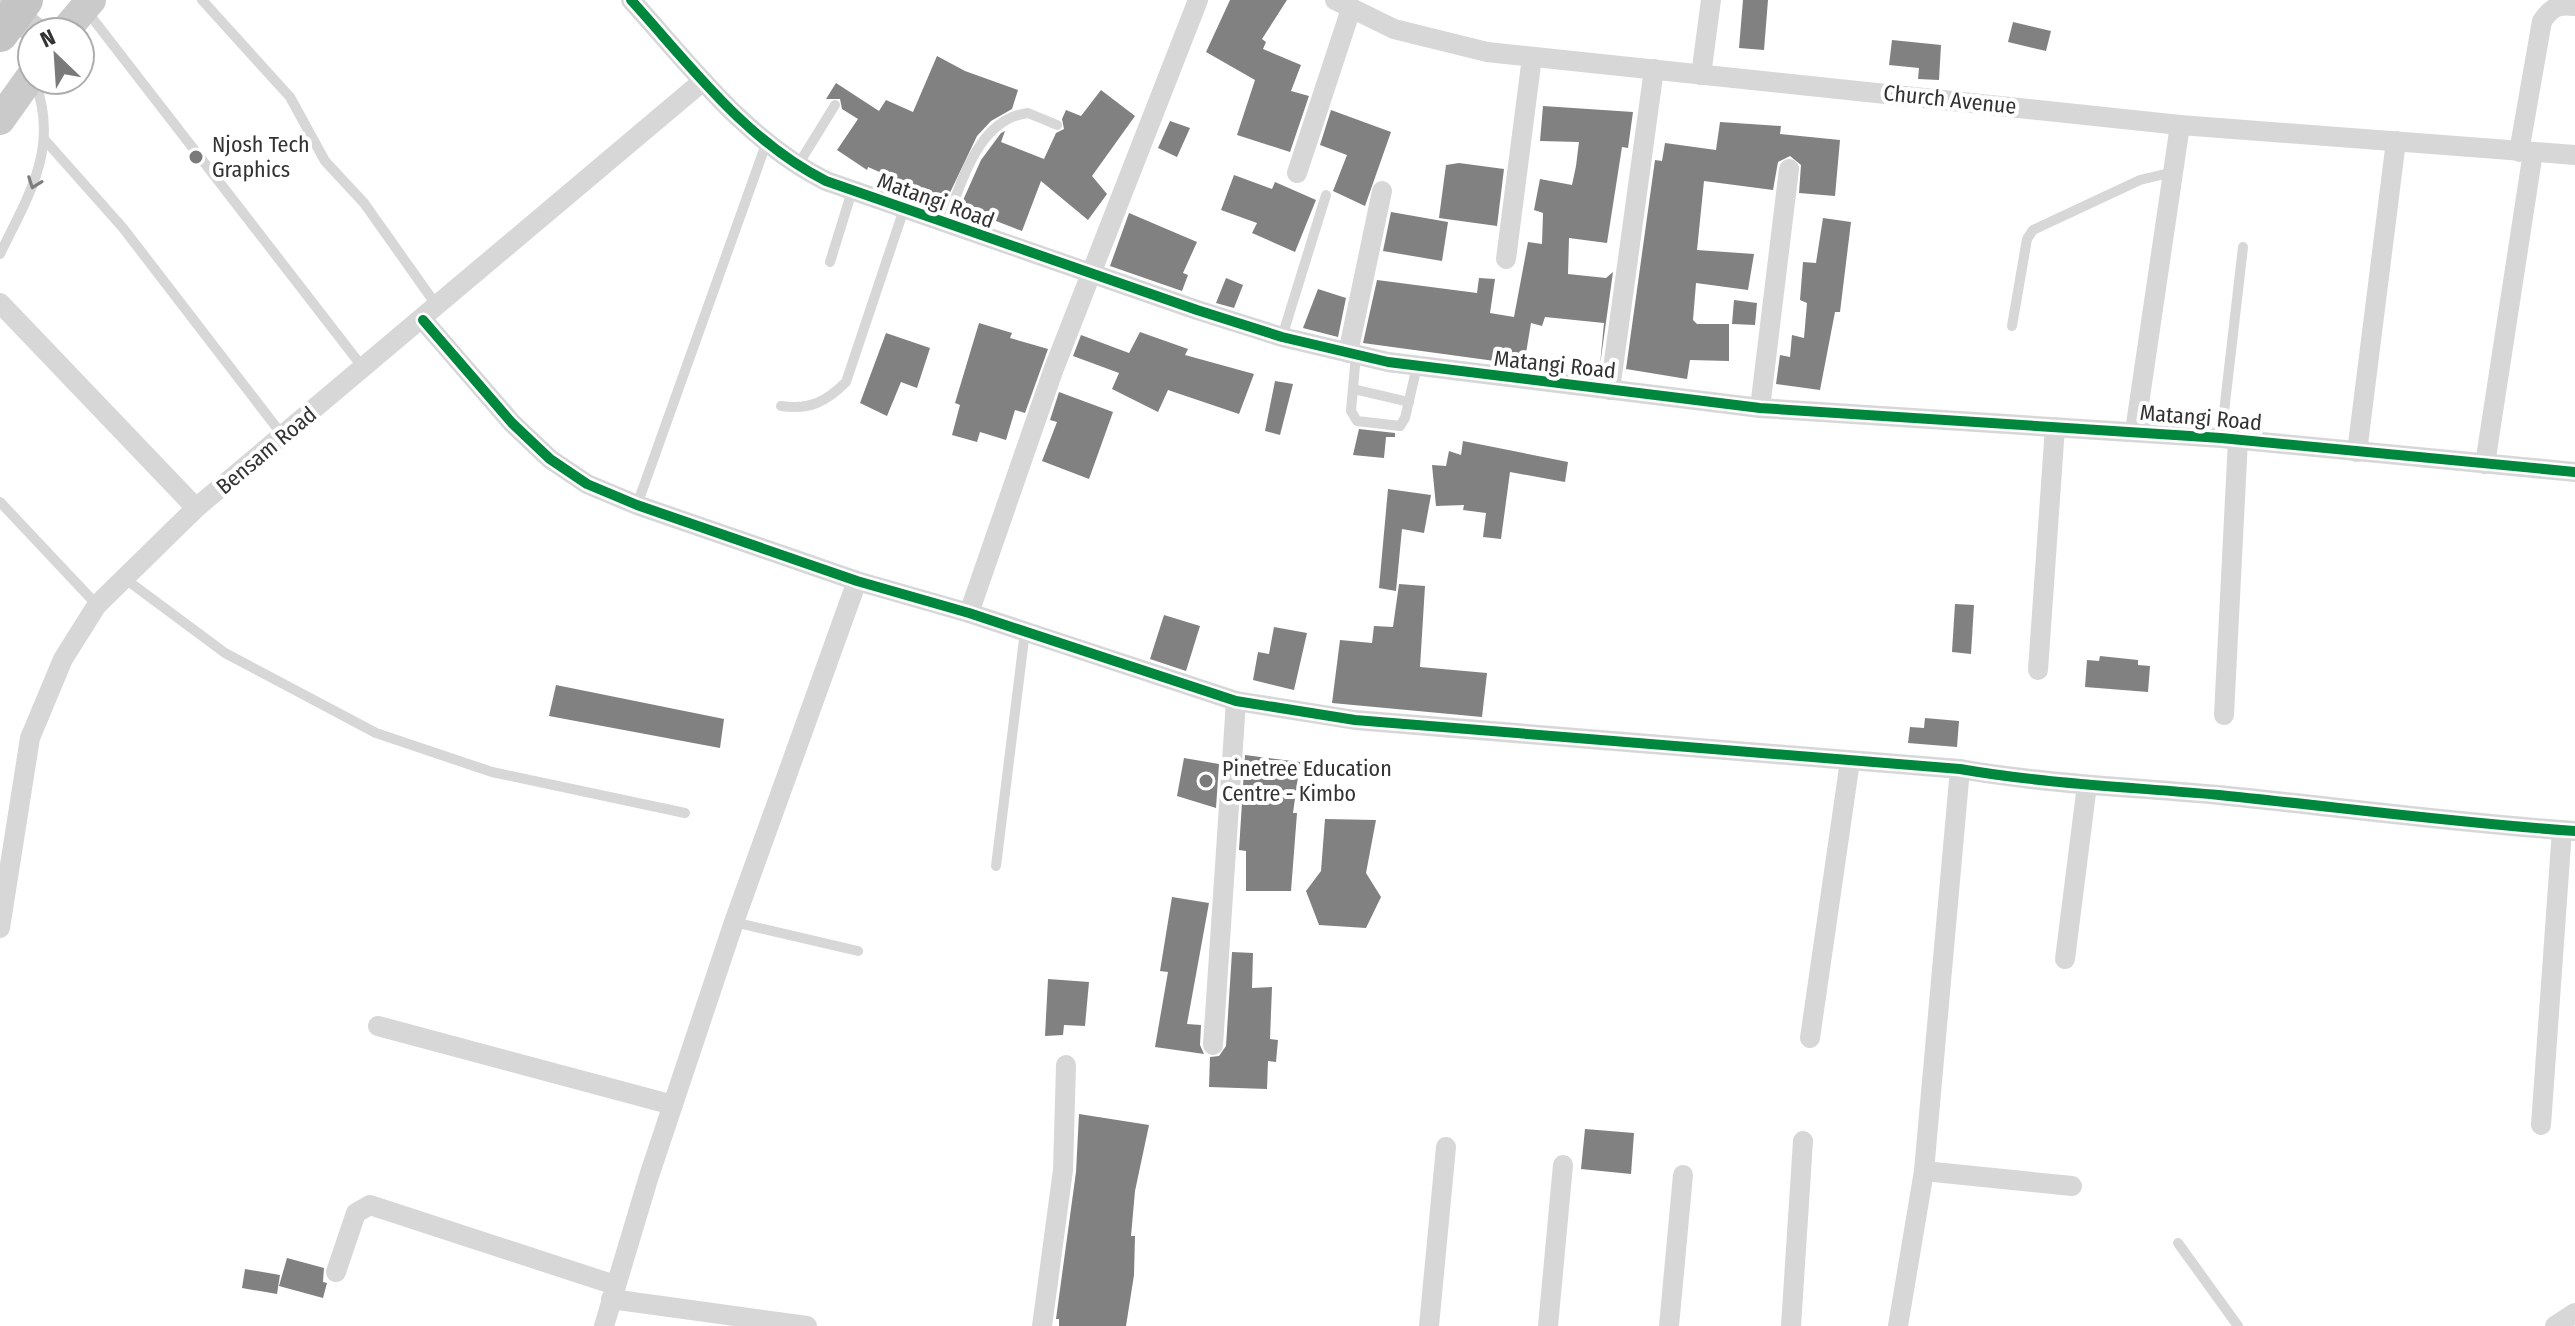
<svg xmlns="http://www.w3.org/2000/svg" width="2575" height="1326" font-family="'Fira Sans Condensed',sans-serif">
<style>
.building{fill:#818181}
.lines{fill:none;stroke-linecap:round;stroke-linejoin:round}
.lane{stroke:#d7d7d7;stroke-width:10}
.street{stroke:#d7d7d7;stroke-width:20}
.secondary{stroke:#d0d0d0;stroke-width:28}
.primary{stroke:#cacaca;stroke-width:30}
.highway-bridge{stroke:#c4c4c4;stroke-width:36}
.cycleway-casing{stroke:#fff;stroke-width:15}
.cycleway{stroke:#00873e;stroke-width:10}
.oneway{stroke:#7d7d7d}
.poi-dot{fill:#7a7a7a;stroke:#fff;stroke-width:3}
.labels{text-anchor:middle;stroke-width:8;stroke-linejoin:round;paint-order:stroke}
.street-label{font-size:22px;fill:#333;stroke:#fff}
.poi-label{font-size:22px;fill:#333;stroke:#fff;text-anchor:start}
</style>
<rect width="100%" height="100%" fill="#fff"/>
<g class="building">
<path d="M1230,0H1287L1262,39L1266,42L1263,49L1301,65L1291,91L1309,96L1290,152L1237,135L1255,80L1206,52Z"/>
<path d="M1743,0H1768L1764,50L1739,48Z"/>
<path d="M2013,22L2051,31L2046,51L2008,42Z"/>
<path d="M1892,40L1941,45L1939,80L1918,79L1919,68L1889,65Z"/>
<path d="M937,56L965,71L1018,90L1012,109L991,121L977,136L946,201L868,167L867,170L837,150L858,119L842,109L840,99H826L836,83L879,111L886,100L913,112Z"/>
<path d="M1101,90L1135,116L1092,176L1107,194L1088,220L1041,181L1022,231L960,207L981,160L1001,133L1005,131L1001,142L1044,159L1056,133L1064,129L1062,119L1066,110L1081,116Z"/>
<path d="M1543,106L1633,112L1628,148L1622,147L1607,243L1569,238L1568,274L1606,278L1613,272L1600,365L1604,323L1545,317L1542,326L1531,323L1524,365L1363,343L1377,280L1477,293L1479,278L1495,279L1490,313L1514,317L1528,242L1542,244L1543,213L1534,210L1540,179L1572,185L1576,166L1579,142L1540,141Z"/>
<path d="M1331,110L1391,132L1365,206L1333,191L1347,155L1320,145Z"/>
<path d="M1170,121L1190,128L1177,157L1158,148Z"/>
<path d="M1720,122L1781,126L1780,134L1840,140L1835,196L1799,193L1801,165L1790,156L1778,162L1773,190L1704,181L1697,250L1754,254L1748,290L1696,283L1693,320L1697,324H1729V361L1690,360L1687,379L1626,369L1655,160L1662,161L1665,143L1716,150Z"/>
<path d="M1459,163L1504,169L1497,226L1439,218L1446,165Z"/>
<path d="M1234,175L1272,189L1275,182L1316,200L1295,252L1252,233L1257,223L1221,210Z"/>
<path d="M1391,212L1448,222L1442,261L1383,251Z"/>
<path d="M1129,213L1197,242L1183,273L1188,275L1182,291L1110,266Z"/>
<path d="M1823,218L1851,222L1840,312H1835L1820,390L1776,384L1780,355L1790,357L1792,335L1804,338L1807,303L1800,300L1803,262L1816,263Z"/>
<path d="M1226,278L1243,285L1234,308L1216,303Z"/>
<path d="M1318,289L1346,298L1338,337L1303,328Z"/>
<path d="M1734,300L1757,303L1755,325L1732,324Z"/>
<path d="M979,323L1012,333L1010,338L1048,349L1025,413L1015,410L1006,440L980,432L977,442L952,435L960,405L955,403Z"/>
<path d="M1140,332L1188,349L1185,355L1254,374L1239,414L1168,390L1158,412L1112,389L1119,373L1073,356L1081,335L1129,353Z"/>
<path d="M886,333L930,348L917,388L901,382L887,416L860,403Z"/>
<path d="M1275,381L1293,384L1280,435L1265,431Z"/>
<path d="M1059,392L1113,412L1089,479L1042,461L1057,422L1050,420Z"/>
<path d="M1359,429L1395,433V437H1386L1384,458L1353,455Z"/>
<path d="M1463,441L1568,462L1565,482L1510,472L1501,539L1483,537L1486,513L1463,510L1464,505L1436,506L1432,465L1446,466L1449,451L1461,455Z"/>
<path d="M1388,489L1431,495L1424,533L1402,529L1396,591L1379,588Z"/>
<path d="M1399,584L1425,586L1420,667L1487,673L1482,717L1332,703L1340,640L1372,643L1374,626L1393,627Z"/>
<path d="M1955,604L1974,605L1971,654L1952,652Z"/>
<path d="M1164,615L1200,626L1186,671L1150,659Z"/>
<path d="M1274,627L1307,633L1294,690L1253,680L1258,652L1269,654Z"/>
<path d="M2100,656L2138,660V665L2150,666L2148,692L2085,687L2087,660L2099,661Z"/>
<path d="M556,685L724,719L720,748L549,716Z"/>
<path d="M1925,718L1959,721L1957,747L1908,743L1910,727L1924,728Z"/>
<path d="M1245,755L1300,762L1293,813H1297L1291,891H1246V851L1239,850Z"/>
<path d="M1184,758L1219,764L1216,808L1177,796Z"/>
<path d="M1325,819L1376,820L1366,873L1381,897L1366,928L1319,925L1306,891L1321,871Z"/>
<path d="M1172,897L1209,903L1187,1024L1201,1025L1200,1045L1204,1054L1155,1047L1168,972L1160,971Z"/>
<path d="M1232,952L1253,953L1252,988L1272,987L1270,1039L1278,1040L1276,1062L1268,1061L1267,1089L1209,1087L1210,1057L1219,1056L1226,1046Z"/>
<path d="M1048,979L1089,982L1085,1026L1064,1025L1063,1035L1045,1036Z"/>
<path d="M1079,1114L1149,1125L1135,1191L1131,1236H1135L1134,1275L1126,1326H1059V1319H1056L1076,1172Z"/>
<path d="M1585,1129L1634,1133L1631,1174L1581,1169Z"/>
<path d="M287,1258L324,1268L323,1282L327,1283L323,1298L279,1286Z"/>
<path d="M245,1269L280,1275L277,1294L242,1288Z"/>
</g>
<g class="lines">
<g class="lane">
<path d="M202,0L290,97L325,161L364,203L437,306"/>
<path d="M86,10L364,369"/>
<path d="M44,139L123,228L283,436"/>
<path d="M798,165L835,105"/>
<path d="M945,224C962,184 977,119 1028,113L1057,125"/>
<path d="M0,254C28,196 60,148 35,82"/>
<path d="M830,262L852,191"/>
<path d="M2012,326L2027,239L2033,230L2140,180L2173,172"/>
<path d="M1282,337L1326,195"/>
<path d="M1356,354L1351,411L1357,421L1400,426L1405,418L1417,366"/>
<path d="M1353,389L1409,402"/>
<path d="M781,406C810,410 826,402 846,382L904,209"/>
<path d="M2221,438L2243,247"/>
<path d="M0,502L97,605"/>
<path d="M637,505L766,144"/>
<path d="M124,578L225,653L376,733L492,772L685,813"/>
<path d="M996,866L1025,631"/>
<path d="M734,922L858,951"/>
<path d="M2178,1243L2238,1326"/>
</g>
<g class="street">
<path d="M631,0C690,65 746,141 826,181L1197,310L1282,337L1388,362L1760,408L2221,438L2575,472"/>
<path d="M1335,0L1394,29L1487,52L2180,125L2575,155"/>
<path d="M1701,75L1711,0"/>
<path d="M2519,152L2542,21C2552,7 2558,4 2575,6"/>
<path d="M1297,173L1351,9"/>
<path d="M1506,259L1532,57"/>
<path d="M0,303L196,508"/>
<path d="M423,320L512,423L550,459L587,484L637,505L857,581L969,613L1236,701L1355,720L1960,769C2046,784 2132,787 2219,795C2338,807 2456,823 2575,831"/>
<path d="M1348,353L1382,191"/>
<path d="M1610,390L1654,69"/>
<path d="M1760,408L1789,169"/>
<path d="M2135,431L2180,125"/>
<path d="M2357,452L2396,141"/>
<path d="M2485,464L2533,152"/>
<path d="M969,613L1053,371L1198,0"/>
<path d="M2038,670L2055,427"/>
<path d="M2224,715L2238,440"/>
<path d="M0,928L30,738L63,659L97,605L196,508L703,81"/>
<path d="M2065,959L2087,785"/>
<path d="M378,1026L673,1105"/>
<path d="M1810,1038L1850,761"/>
<path d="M1213,1045L1236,701"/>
<path d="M2541,1125L2562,830"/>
<path d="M1924,1171L2072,1186"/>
<path d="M336,1272L356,1213L370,1205L615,1285"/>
<path d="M611,1299L807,1326"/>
<path d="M604,1326L649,1176L734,922L857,581"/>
<path d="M1042,1326L1063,1170L1066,1065"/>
<path d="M1429,1326L1446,1147"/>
<path d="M1548,1326L1563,1165"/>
<path d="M1669,1326L1683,1175"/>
<path d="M1791,1326L1803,1141"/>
<path d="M1898,1326L1924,1171L1960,769"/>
<path d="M2555,1326L2575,1313"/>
</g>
<path class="secondary" d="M0,4L36,32"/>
<g class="primary">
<path d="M64,32L91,0"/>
<path d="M0,120L32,75"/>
</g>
<path class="highway-bridge" d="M0,34L25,0"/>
<defs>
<g id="cycleway">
<path d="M631,0C690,65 746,141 826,181L1197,310L1282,337L1388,362L1760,408L2221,438L2575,472"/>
<path d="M423,320L512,423L550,459L587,484L637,505L857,581L969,613L1236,701L1355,720L1960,769C2046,784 2132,787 2219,795C2338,807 2456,823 2575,831"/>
</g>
</defs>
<use href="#cycleway" class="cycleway-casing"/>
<use href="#cycleway" class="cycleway"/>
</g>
<defs><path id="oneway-chevron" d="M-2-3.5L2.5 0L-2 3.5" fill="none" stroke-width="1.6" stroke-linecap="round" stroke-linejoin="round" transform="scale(2)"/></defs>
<use class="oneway" href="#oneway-chevron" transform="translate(34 183) rotate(110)"/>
<g class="poi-dot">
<circle cx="196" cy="157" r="8"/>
<circle cx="1206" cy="781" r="8"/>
</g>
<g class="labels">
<g class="street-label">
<text transform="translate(1950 99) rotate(6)" y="8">Church Avenue</text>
<text transform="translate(936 200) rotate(20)" y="8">Matangi Road</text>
<text transform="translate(1555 364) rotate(6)" y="8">Matangi Road</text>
<text transform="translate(2201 417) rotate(5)" y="8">Matangi Road</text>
<text transform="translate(266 450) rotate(-40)" y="8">Bensam Road</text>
</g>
<g class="poi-label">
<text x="212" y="152">Njosh Tech<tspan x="212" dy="25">Graphics</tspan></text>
<text x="1222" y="776">Pinetree Education<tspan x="1222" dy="25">Centre - Kimbo</tspan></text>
</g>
</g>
<g transform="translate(56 56) rotate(335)"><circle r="38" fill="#ffffff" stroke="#adadad" stroke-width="2"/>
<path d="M0-6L14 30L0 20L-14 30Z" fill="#7a7a7a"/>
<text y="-12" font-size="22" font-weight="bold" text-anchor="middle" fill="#333333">N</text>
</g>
</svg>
